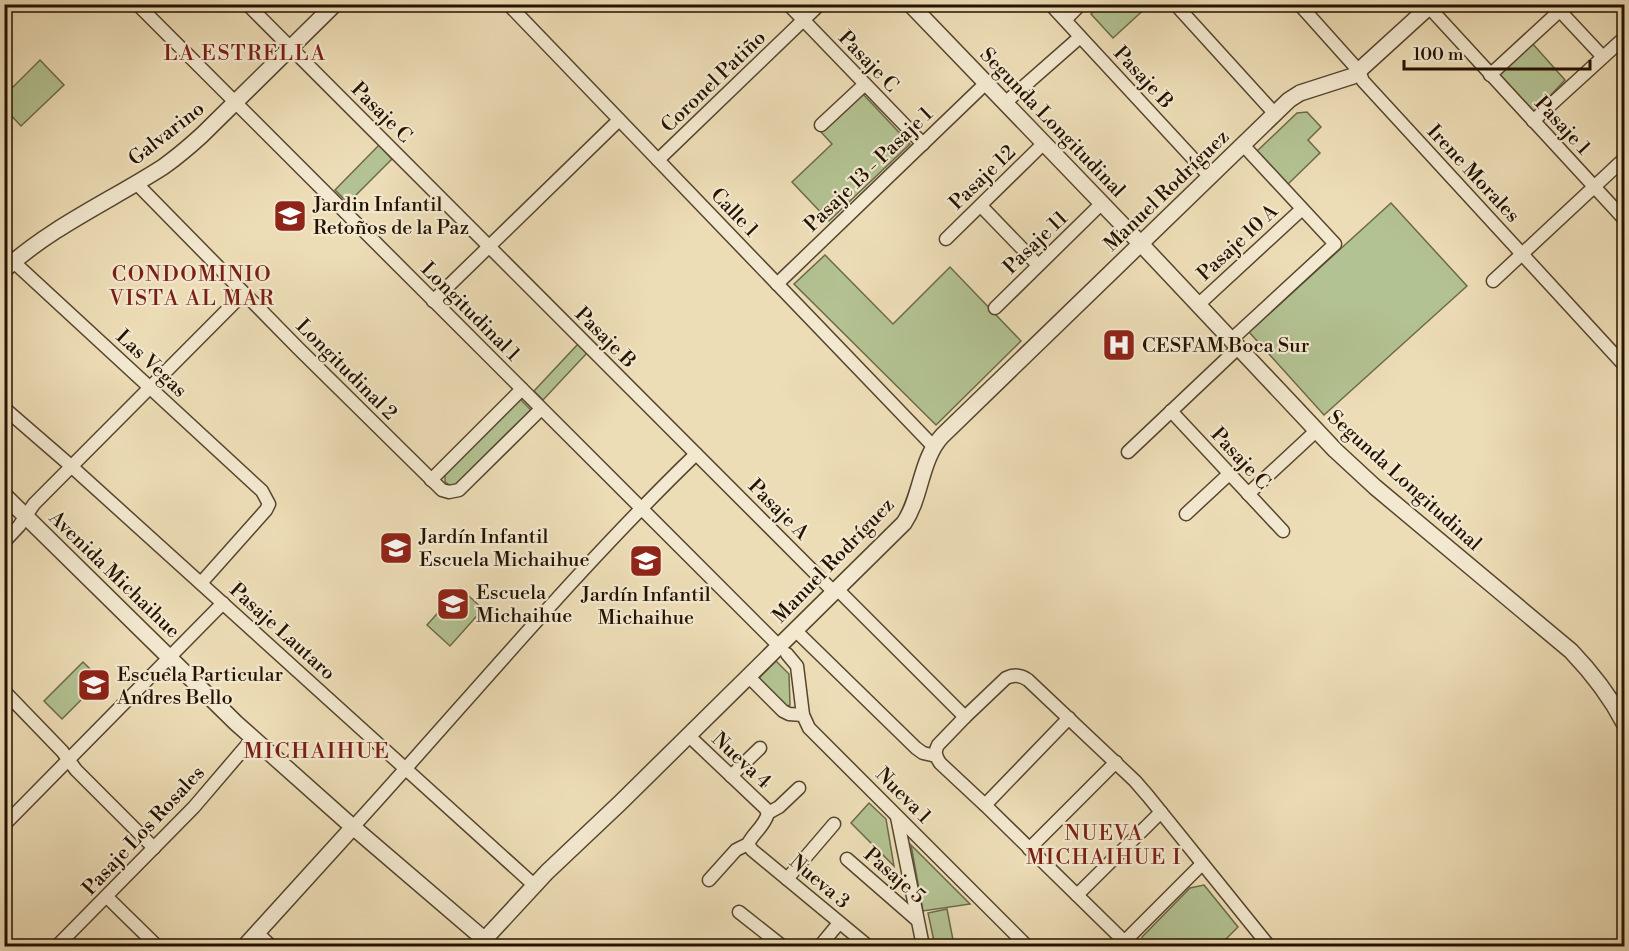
<svg xmlns="http://www.w3.org/2000/svg" width="1629" height="951" font-family="'Libre Bodoni',serif">
<style>
.green{fill:#b3c292;stroke:#6c6a4a;stroke-width:1.5}
.lines{fill:none;stroke-linecap:round;stroke-linejoin:round}
.minor-casing{stroke:#56452e;stroke-width:15}
.tertiary-casing{stroke:#56452e;stroke-width:18}
.minor{stroke:#f3e9d0;stroke-width:12}
.tertiary{stroke:#f3e9d0;stroke-width:15}
.labels{text-anchor:middle;stroke-width:4.5;stroke-linejoin:round;paint-order:stroke}
.street-label{font-size:20px;fill:#241201;stroke:#f3e9d0}
.poi-label{font-size:20px;fill:#241201;stroke:#f3e9d0;text-anchor:start}
.neighbourhood-label{font-size:21px;letter-spacing:1.5px;fill:#7a1f14;stroke:#f3e9d0}
.quarter-label{font-size:22px;letter-spacing:1.5px;fill:#7a1f14;stroke:#f3e9d0}
</style>
<rect width="100%" height="100%" fill="#edddb6"/>
<filter id="stains"><feTurbulence type="fractalNoise" baseFrequency=".00333" numOctaves="4"/><feColorMatrix values="0 0 0 0 .2 0 0 0 0 .09 0 0 0 0 .02 0 0 0 .5 -.17"/></filter>
<radialGradient id="worn" r=".72"><stop offset=".6" stop-color="#630" stop-opacity="0"/><stop offset="1" stop-color="#630" stop-opacity=".3"/></radialGradient>
<g class="green">
<path d="M1101,5V4L1149,5L1113,38L1091,14Z"/>
<path d="M1532,43L1565,80L1536,111H1530L1497,77Z"/>
<path d="M40,60L64,85L21,126L5,109V95Z"/>
<path d="M862,93L910,144L829,221L792,182L832,144L821,132Z"/>
<path d="M1307,112L1321,127L1308,140L1320,153L1286,186L1255,153L1297,113Z"/>
<path d="M379,145L392,159L348,203L335,190Z"/>
<path d="M1391,203L1467,286L1324,415L1249,332Z"/>
<path d="M825,255L893,324L950,267L1021,341L936,425L794,284Z"/>
<path d="M579,343L587,353L543,400L534,391Z"/>
<path d="M520,399L531,410L457,484L451,486L445,482V474Z"/>
<path d="M460,588L483,609L450,646L427,625Z"/>
<path d="M776,661L789,674L790,705L785,707L757,680Z"/>
<path d="M83,662L101,680L62,719L44,701Z"/>
<path d="M869,803L886,819L894,866L851,823Z"/>
<path d="M911,845L970,904L923,911Z"/>
<path d="M1204,885L1238,927L1219,946H1145L1143,944L1142,937L1190,888Z"/>
<path d="M947,909L954,945L935,946L928,913Z"/>
</g>
<g class="lines">
<defs>
<g id="minor">
<path d="M137,4L779,646"/>
<path d="M247,4L834,592"/>
<path d="M508,4L933,446"/>
<path d="M788,4L923,144"/>
<path d="M1050,4L1210,177"/>
<path d="M1175,4L1275,114"/>
<path d="M1299,4L1359,71L1363,81L1624,365"/>
<path d="M1426,4L1624,219"/>
<path d="M1560,11L1603,57"/>
<path d="M1065,20L1081,4"/>
<path d="M1490,75L1567,4"/>
<path d="M1005,103L1080,37"/>
<path d="M1533,121L1624,38"/>
<path d="M821,125L865,84"/>
<path d="M658,160L820,4"/>
<path d="M136,183L298,348L442,490L449,492L459,490L541,409"/>
<path d="M981,206L1038,265"/>
<path d="M946,239L1044,143"/>
<path d="M4,253L262,491L269,504L266,510L201,583"/>
<path d="M1493,281L1624,159"/>
<path d="M777,284L986,83"/>
<path d="M433,301L619,120"/>
<path d="M1199,304L1302,209"/>
<path d="M995,308L1102,203"/>
<path d="M1232,339L1335,244L1243,145"/>
<path d="M4,408L71,466L534,885"/>
<path d="M1171,411L1283,531"/>
<path d="M1128,452L1239,347"/>
<path d="M431,480L522,389"/>
<path d="M1248,494L1316,431"/>
<path d="M1186,514L1229,474"/>
<path d="M4,542L19,526L34,504L244,293"/>
<path d="M837,589L965,717"/>
<path d="M795,630L916,748L923,753L936,756"/>
<path d="M787,654L797,666L803,715L809,728L1027,946"/>
<path d="M748,676L783,711L789,714L803,715"/>
<path d="M4,691L62,751L76,770L154,848"/>
<path d="M688,735L765,808L768,813"/>
<path d="M731,776L760,748"/>
<path d="M985,805L1069,718"/>
<path d="M768,813L779,807L799,788"/>
<path d="M897,817L923,946"/>
<path d="M4,825L223,603"/>
<path d="M354,826C467,702 575,571 696,454"/>
<path d="M748,844L752,850L868,946"/>
<path d="M1029,849L1116,762"/>
<path d="M847,859L917,920"/>
<path d="M787,879L834,824"/>
<path d="M709,880L736,850L748,844C753,833 765,826 768,813"/>
<path d="M1077,895L1161,812"/>
<path d="M107,897L157,946"/>
<path d="M739,912L782,946"/>
<path d="M257,933L271,946"/>
<path d="M1124,942L1202,864"/>
<path d="M57,946L194,807L253,738"/>
<path d="M820,946L839,923"/>
<path d="M1129,946L985,805L940,763C936,757 934,752 938,745L965,717L1006,678C1014,674 1021,675 1028,680L1135,781L1148,796L1269,946"/>
</g>
<g id="tertiary">
<path d="M910,4L1141,244L1335,450L1375,487L1571,651C1592,673 1610,696 1624,723"/>
<path d="M4,270C51,227 110,201 163,167C177,157 190,146 202,135L335,4"/>
<path d="M4,495L236,723L346,821L492,946"/>
<path d="M484,940L547,872L620,803L904,523C922,496 920,460 942,436L1289,100L1300,93L1353,76L1432,4"/>
<path d="M245,946L354,826"/>
</g>
</defs>
<use href="#minor" class="minor-casing"/>
<use href="#tertiary" class="tertiary-casing"/>
<use href="#minor" class="minor"/>
<use href="#tertiary" class="tertiary"/>
</g>
<defs>
<symbol id="school-square" viewBox="-11 -11 22 22"><rect x="-9" y="-9" width="18" height="18" rx="4" fill="#8f2418" stroke="#f3e9d0"/><path d="M0-5L7-2L0 1L-7-2ZM-4 1L0 2.5L4 1V4Q0 6-4 4Z" fill="#fff"/></symbol>
<symbol id="hospital-square" viewBox="-11 -11 22 22"><rect x="-9" y="-9" width="18" height="18" rx="4" fill="#8f2418" stroke="#f3e9d0"/><path d="M-5-5h3v3.5h4V-5h3V5h-3V1.5h-4V5h-3Z" fill="#fff"/></symbol>
</defs>
<g fill-rule="evenodd">
<use href="#school-square" x="271" y="197" width="38" height="38"/>
<use href="#hospital-square" x="1100" y="326" width="38" height="38"/>
<use href="#school-square" x="377" y="529" width="38" height="38"/>
<use href="#school-square" x="627" y="542" width="38" height="38"/>
<use href="#school-square" x="434" y="585" width="38" height="38"/>
<use href="#school-square" x="75" y="666" width="38" height="38"/>
</g>
<g class="labels">
<g class="street-label">
<text transform="translate(869 61) rotate(46)" y="7">Pasaje C</text>
<text transform="translate(1144 77) rotate(47)" y="7">Pasaje B</text>
<text transform="translate(713 81) rotate(-44)" y="7">Coronel Patiño</text>
<text transform="translate(382 112) rotate(45)" y="7">Pasaje C</text>
<text transform="translate(1053 122) rotate(46)" y="7">Segunda Longitudinal</text>
<text transform="translate(1563 125) rotate(47)" y="7">Pasaje 1</text>
<text transform="translate(166 133) rotate(-38)" y="7">Galvarino</text>
<text transform="translate(868 169) rotate(-44)" y="7">Pasaje 13 - Pasaje 1</text>
<text transform="translate(1474 173) rotate(47)" y="7">Irene Morales</text>
<text transform="translate(982 177) rotate(-44)" y="7">Pasaje 12</text>
<text transform="translate(1166 190) rotate(-44)" y="7">Manuel Rodríguez</text>
<text transform="translate(735 212) rotate(46)" y="7">Calle 1</text>
<text transform="translate(1035 242) rotate(-44)" y="7">Pasaje 11</text>
<text transform="translate(1237 242) rotate(-43)" y="7">Pasaje 10 A</text>
<text transform="translate(471 311) rotate(45)" y="7">Longitudinal 1</text>
<text transform="translate(606 337) rotate(45)" y="7">Pasaje B</text>
<text transform="translate(152 363) rotate(43)" y="7">Las Vegas</text>
<text transform="translate(347 369) rotate(45)" y="7">Longitudinal 2</text>
<text transform="translate(1241 458) rotate(47)" y="7">Pasaje C</text>
<text transform="translate(1405 480) rotate(42)" y="7">Segunda Longitudinal</text>
<text transform="translate(779 509) rotate(45)" y="7">Pasaje A</text>
<text transform="translate(833 560) rotate(-46)" y="7">Manuel Rodríguez</text>
<text transform="translate(115 574) rotate(44)" y="7">Avenida Michaihue</text>
<text transform="translate(283 631) rotate(42)" y="7">Pasaje Lautaro</text>
<text transform="translate(742 760) rotate(43)" y="7">Nueva 4</text>
<text transform="translate(904 795) rotate(45)" y="7">Nueva 1</text>
<text transform="translate(143 830) rotate(-47)" y="7">Pasaje Los Rosales</text>
<text transform="translate(895 875) rotate(41)" y="7">Pasaje 5</text>
<text transform="translate(820 881) rotate(40)" y="7">Nueva 3</text>
</g>
<g class="poi-label">
<text x="313" y="211">Jardin Infantil<tspan x="313" dy="23">Retoños de la Paz</tspan></text>
<text x="1142" y="352">CESFAM Boca Sur</text>
<text x="419" y="543">Jardín Infantil<tspan x="419" dy="23">Escuela Michaihue</tspan></text>
<text x="476" y="599">Escuela<tspan x="476" dy="23">Michaihue</tspan></text>
<text x="646" y="601" text-anchor="middle">Jardín Infantil<tspan x="646" dy="23">Michaihue</tspan></text>
<text x="117" y="681">Escuela Particular<tspan x="117" dy="23">Andres Bello</tspan></text>
</g>
<g class="neighbourhood-label">
<text x="245" y="60">LA ESTRELLA</text>
<text x="192" y="281">CONDOMINIO<tspan x="192" dy="24">VISTA AL MAR</tspan></text>
<text x="1104" y="840">NUEVA<tspan x="1104" dy="24">MICHAIHUE I</tspan></text>
</g>
<g class="quarter-label">
<text x="317" y="758">MICHAIHUE</text>
</g>
</g>
<rect width="1629" height="951" fill="none" stroke="#edddb6" stroke-width="24"/>
<rect x="6" y="6" width="1617" height="939" fill="none" stroke="#241201" stroke-width="3"/>
<rect x="12" y="12" width="1605" height="927" fill="none" stroke="#241201" stroke-width="1.5"/>
<path d="M1404 60v9h186v-9" fill="none" stroke="#241201" stroke-width="3"/>
<text x="1413" y="60" font-size="18" fill="#241201" stroke="#f3e9d0" stroke-width="4.5" paint-order="stroke">100 m</text>
<rect width="100%" height="100%" filter="url(#stains)"/>
<rect width="100%" height="100%" fill="url(#worn)"/>
</svg>
